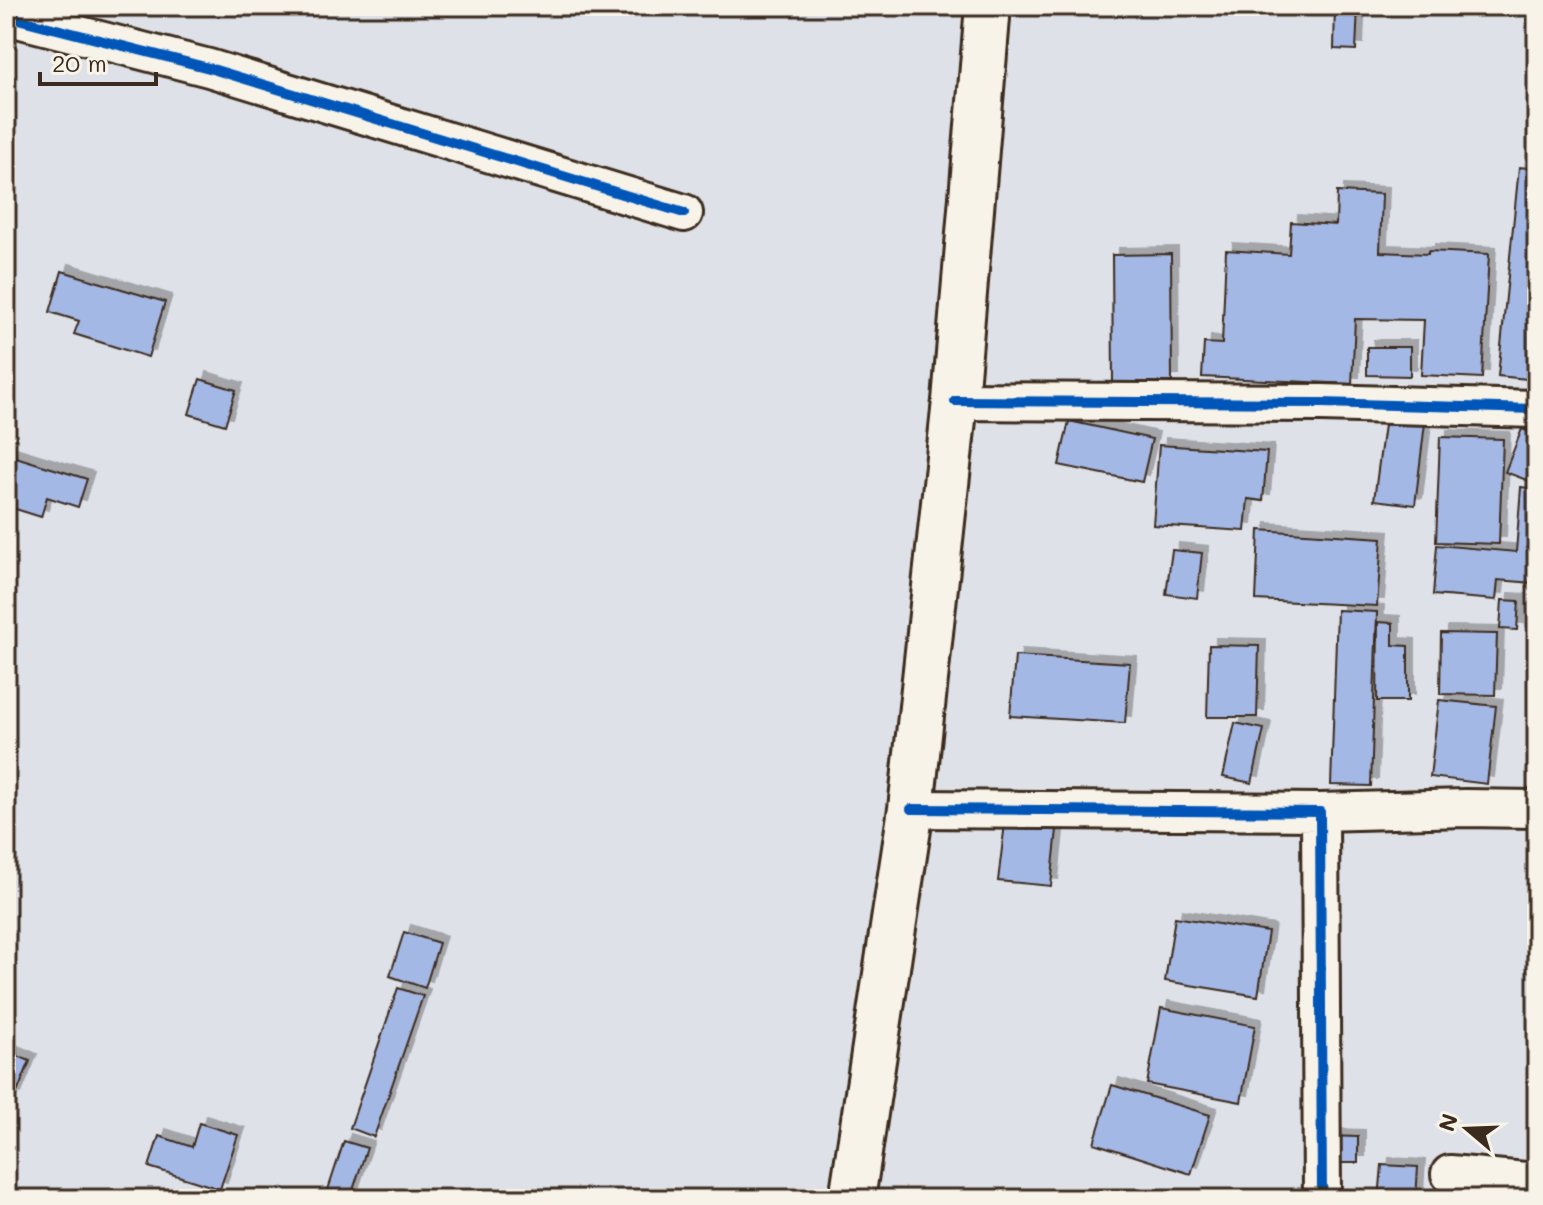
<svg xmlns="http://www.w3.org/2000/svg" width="1543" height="1205" font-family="Mali,sans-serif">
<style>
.building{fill:#a4b8e6;stroke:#3b2a1e;stroke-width:2;filter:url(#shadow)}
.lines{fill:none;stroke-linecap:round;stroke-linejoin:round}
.minor-casing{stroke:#3b2a1e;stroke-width:42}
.secondary-casing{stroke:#3b2a1e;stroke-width:50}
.minor{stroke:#f7f3e8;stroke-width:36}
.secondary{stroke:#f7f3e8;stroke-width:44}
.cycleway-casing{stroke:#f7f3e8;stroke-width:15}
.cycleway{stroke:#0057b8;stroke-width:10}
</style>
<defs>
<filter id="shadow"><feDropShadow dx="7" dy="-7" stdDeviation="0" flood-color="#0004"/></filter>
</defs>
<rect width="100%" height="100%" fill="#dee1e7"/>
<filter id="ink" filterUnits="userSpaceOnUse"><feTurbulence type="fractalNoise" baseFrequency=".0125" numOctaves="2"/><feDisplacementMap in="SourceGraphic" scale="16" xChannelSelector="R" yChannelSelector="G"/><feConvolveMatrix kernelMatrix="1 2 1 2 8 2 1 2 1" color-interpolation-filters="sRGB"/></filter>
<g filter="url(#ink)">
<g class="building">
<path d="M1335,6H1358L1356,50L1334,49Z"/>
<path d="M1519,167L1537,169L1535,247H1537V380L1498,376Z"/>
<path d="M1337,192L1382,194L1380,252L1428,254V251L1489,254L1482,378L1421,375L1424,320L1355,319L1352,384L1202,377L1204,343L1222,344L1226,250L1289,254L1291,222L1336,225Z"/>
<path d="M1171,254L1172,382L1113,383L1112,255Z"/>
<path d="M62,271L165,302L148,357L74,334L79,321L50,312Z"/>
<path d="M1367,347H1410V376L1367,375Z"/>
<path d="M200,379L236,390L225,425L189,414Z"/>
<path d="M1385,417L1425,423L1415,505L1374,500Z"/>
<path d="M1069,421L1152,439L1142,482L1059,465Z"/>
<path d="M1522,429L1537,435V470L1532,482L1505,472Z"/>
<path d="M1440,437L1503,439L1499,544L1436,542Z"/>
<path d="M1159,445L1267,452L1263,501L1248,499L1245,531L1153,525Z"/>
<path d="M6,454L87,479L78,507L47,497L41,517L6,506Z"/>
<path d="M1521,487L1537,489V633H1529L1533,583L1498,580L1496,600L1433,595L1437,545L1516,552Z"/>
<path d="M1259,530L1382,538L1377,606L1256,600Z"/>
<path d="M1172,550L1202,553L1197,598L1166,594Z"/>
<path d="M1502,600L1519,601L1517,630L1500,629Z"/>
<path d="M1337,610L1377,612L1371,786L1331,785Z"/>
<path d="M1378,622L1393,623V645L1408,646V701H1377Z"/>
<path d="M1441,633L1497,634L1495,695L1440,694Z"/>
<path d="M1209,645L1259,646L1257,717H1207Z"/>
<path d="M1015,656L1130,663L1125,723L1010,716Z"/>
<path d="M1439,700L1496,706L1487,784L1430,777Z"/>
<path d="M1235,723L1264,729L1252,783L1223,777Z"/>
<path d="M1006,815L1058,820L1051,886L998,881Z"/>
<path d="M1175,917L1268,932L1258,996L1165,981Z"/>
<path d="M404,932L439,943L425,988L390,976Z"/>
<path d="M398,988L423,996L374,1137L350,1128Z"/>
<path d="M1161,1008L1255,1026L1241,1102L1147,1084Z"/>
<path d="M6,1051L30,1061L14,1100L6,1097Z"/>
<path d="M1112,1085L1210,1115L1191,1174L1094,1143Z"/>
<path d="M199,1123L238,1135L220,1189L149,1167L159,1136L192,1147Z"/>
<path d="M1327,1136L1358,1137V1163H1326Z"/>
<path d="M344,1141L367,1148L350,1199H325Z"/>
<path d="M1382,1165L1418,1167L1416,1199H1379Z"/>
</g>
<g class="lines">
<defs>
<g id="minor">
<path d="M6,16L209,68L684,213"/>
<path d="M955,401L1322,403L1537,409"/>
<path d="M911,809L1320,812L1322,1199"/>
<path d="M1320,812L1465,808L1537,809"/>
<path d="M1450,1174L1537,1182"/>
</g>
<path id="secondary" d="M852,1199L911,809L955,401L988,6"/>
</defs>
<use href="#minor" class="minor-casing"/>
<use href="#secondary" class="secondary-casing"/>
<use href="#minor" class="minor"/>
<use href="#secondary" class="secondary"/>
<defs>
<g id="cycleway">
<path d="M6,16L209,68L684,213"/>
<path d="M955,401L1322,403L1537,409"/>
<path d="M911,809L1320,812L1322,1199"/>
</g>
</defs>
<use href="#cycleway" class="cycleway-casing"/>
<use href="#cycleway" class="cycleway"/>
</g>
</g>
<rect width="1543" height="1205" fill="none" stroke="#f7f3e8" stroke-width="32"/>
<rect x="16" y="16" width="1511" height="1173" fill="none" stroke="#3b2a1e" stroke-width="3" filter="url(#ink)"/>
<g transform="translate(1467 1129) rotate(289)" stroke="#f7f3e8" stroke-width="6" paint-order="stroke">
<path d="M0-6L14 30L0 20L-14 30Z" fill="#3b2a1e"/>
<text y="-12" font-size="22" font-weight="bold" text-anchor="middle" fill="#3b2a1e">N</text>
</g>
<path d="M40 72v12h116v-12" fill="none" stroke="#3b2a1e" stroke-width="4"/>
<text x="52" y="72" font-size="24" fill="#3b2a1e" stroke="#f7f3e8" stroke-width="6" paint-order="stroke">20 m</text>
</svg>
